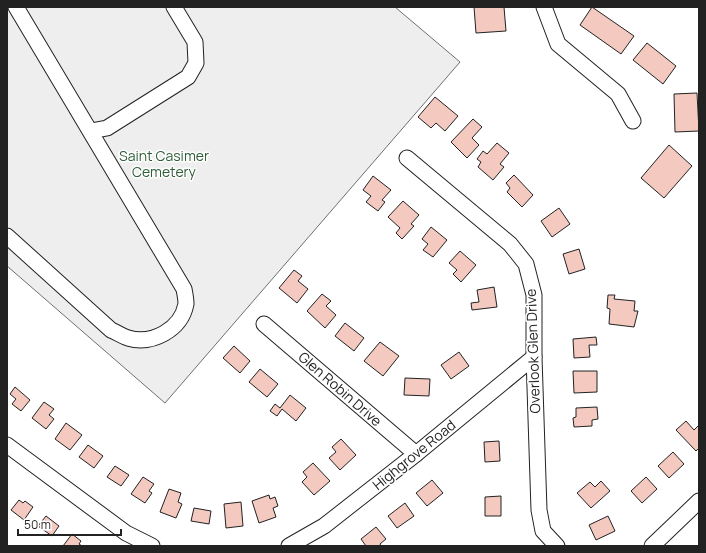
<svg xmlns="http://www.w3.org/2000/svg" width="706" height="553" font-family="Manrope,sans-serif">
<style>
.green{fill:#eee;stroke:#6f6f6f}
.building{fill:#f3c9c0;stroke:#222}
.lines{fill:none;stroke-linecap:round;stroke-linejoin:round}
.minor-casing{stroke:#222;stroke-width:17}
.minor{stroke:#fff;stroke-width:15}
.labels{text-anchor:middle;stroke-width:3;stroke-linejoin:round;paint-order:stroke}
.park-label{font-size:14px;fill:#2f5e38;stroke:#fff}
.street-label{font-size:14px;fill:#222;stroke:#fff}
</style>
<rect width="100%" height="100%" fill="#fff"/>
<path class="green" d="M7,7H395L460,62L165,403L7,266Z"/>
<g class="building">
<path d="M474,7H504L506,31L476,33Z"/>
<path d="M592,7L634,36L621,54L580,25Z"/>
<path d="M647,43L676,66L663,84L633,60Z"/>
<path d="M697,93L699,131L675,132L674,94Z"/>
<path d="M435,97L458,116L445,131L436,123L431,128L418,117Z"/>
<path d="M473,119L482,127L472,138L479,145L467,158L451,142Z"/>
<path d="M497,143L509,153L500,164L504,167L493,180L478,167L481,162L477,159L483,151L487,154Z"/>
<path d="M669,145L692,166L664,198L641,178Z"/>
<path d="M514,175L533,195L522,207L507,192L510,188L506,183Z"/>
<path d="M373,176L391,190L382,200L385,202L378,211L366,202L371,196L363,190Z"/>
<path d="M403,201L419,215L411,224L414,226L402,239L396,233L400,228L388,217Z"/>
<path d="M559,208L570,224L552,237L541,221Z"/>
<path d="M431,227L447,240L433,257L423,250L428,244L422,239Z"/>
<path d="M579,249L585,269L569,274L563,254Z"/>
<path d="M460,251L476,265L461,282L453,274L457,270L449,263Z"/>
<path d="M294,270L302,276L298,281L308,289L297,303L279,288Z"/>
<path d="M494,287L497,307L472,310L471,303L479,302L477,290Z"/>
<path d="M322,294L331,301L326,306L336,315L325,328L307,311Z"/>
<path d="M608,295H615L614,299L635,301L634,311H638L634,327L609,324L610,309L607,308Z"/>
<path d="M345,323L364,338L354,351L335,336Z"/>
<path d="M596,337L597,345H589L590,357L574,358L573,339Z"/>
<path d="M380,342L399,356L383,376L364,361Z"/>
<path d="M234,346L250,361L240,373L223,358Z"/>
<path d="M459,352L469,366L451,379L441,365Z"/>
<path d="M260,369L278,384L267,397L249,382Z"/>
<path d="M573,371H597V392L574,393Z"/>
<path d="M405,378L430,379L429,396L404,395Z"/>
<path d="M15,387L30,400L21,411L12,404L16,399L10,394Z"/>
<path d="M290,395L306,408L296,421L282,409L277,416L270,411L275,404L280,408Z"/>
<path d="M44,402L54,409L49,415L54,419L46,429L32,418Z"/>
<path d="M597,407L598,419L592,420V426L574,427L573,418L576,417V408Z"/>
<path d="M686,421L694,430L699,425V448L696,451L676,430Z"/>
<path d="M66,423L82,435L70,450L55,439Z"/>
<path d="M341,439L356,455L340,470L329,458L336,452L332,447Z"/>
<path d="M499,441L500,461L485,462L484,442Z"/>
<path d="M88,445L103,456L94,468L79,457Z"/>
<path d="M673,452L684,464L669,478L658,466Z"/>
<path d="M313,463L330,481L314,495L302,482L307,477L303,472Z"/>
<path d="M115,466L129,475L121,486L107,477Z"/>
<path d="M143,477L154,484L149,491L152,493L145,503L131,494Z"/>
<path d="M646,477L657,489L642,503L631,491Z"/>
<path d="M432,480L443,493L427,506L416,493Z"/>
<path d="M601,481L610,491L591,508L577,493L590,482L595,487Z"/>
<path d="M169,489L181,493L178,502L182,504L176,518L160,512Z"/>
<path d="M269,495L270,499L275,497L278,506L273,508L276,517L259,523L252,501Z"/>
<path d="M501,496V516H485V497Z"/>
<path d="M19,500L23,503L25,501L33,507L24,520L11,510Z"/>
<path d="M241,502L243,526L226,528L224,504Z"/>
<path d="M405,503L414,516L397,528L388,516Z"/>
<path d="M194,508L211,511L209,524L191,521Z"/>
<path d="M46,516L59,526L52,536L38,526Z"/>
<path d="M608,516L615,531L596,540L589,525Z"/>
<path d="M376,527L386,539L380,544L381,546H366L361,539Z"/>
<path d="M72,534L81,541L79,544L82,546H63Z"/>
</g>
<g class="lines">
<defs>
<g id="minor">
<path d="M544,7L558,44L618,94L633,121"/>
<path d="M91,131L107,128L188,77L196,63L195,42L174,7"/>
<path d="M407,158L510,244L526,264L534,295V357L539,510L543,531L557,546"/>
<path d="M7,236L111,330C116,332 122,336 128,338C152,345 181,330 186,304C186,300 185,294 184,289L16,7"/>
<path d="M264,324L416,454"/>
<path d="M7,445L126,533L152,546"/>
<path d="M289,546L324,526L416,454L534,357"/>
<path d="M652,546L699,501"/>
</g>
</defs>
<use href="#minor" class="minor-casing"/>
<use href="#minor" class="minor"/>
</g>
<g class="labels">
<g class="park-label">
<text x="164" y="161">Saint Casimer<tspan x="164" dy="16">Cemetery</tspan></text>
</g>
<g class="street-label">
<text transform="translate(533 351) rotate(-92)" y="5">Overlook Glen Drive</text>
<text transform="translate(340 389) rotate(41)" y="5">Glen Robin Drive</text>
<text transform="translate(414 455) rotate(-39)" y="5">Highgrove Road</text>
</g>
</g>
<rect width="706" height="553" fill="none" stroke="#222222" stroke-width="16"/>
<path d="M18 529v6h103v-6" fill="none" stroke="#222222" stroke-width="2"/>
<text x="24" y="529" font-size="12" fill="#222222" stroke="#ffffff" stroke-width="3" paint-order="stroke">50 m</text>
</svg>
